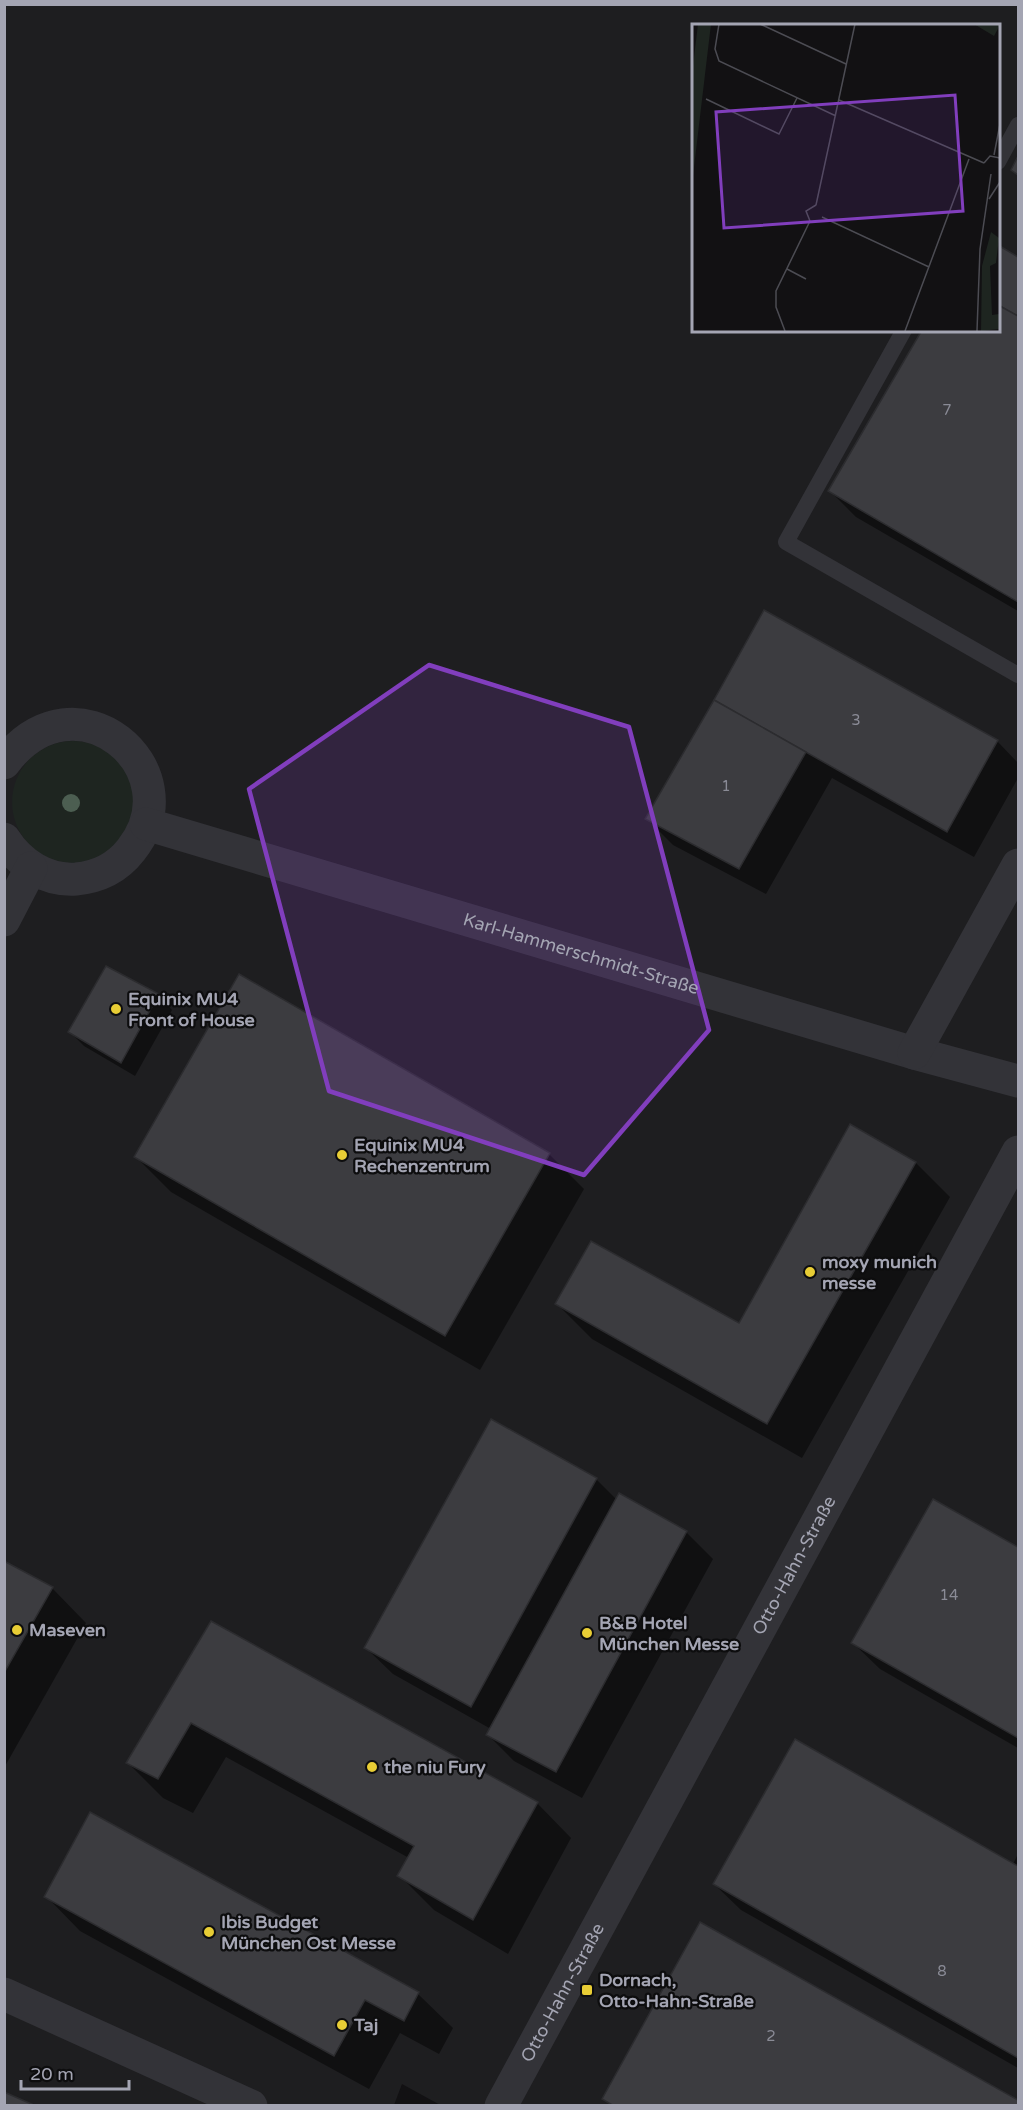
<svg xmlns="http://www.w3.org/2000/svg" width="1023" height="2110" font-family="'Varela Round',sans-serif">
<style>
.built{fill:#1e1e20;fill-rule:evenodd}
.green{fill:#1e2520}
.shadow{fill:#0007}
.building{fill:#3c3c40;stroke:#2c2c2f;stroke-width:1.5}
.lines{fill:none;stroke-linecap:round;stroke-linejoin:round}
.service{stroke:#333338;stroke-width:16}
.minor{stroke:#333338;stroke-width:33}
.tree{fill:#4c5e51}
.marked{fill:#813ebd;fill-opacity:0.2;stroke:#813ebd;stroke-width:4.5;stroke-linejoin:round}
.poi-dot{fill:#e8cd35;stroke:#0d0d0e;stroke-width:2}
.labels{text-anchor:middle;stroke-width:4.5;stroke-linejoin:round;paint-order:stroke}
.number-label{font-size:15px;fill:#8a8b96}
.street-label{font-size:18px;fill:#a4a5b3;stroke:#0d0d0e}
.poi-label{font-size:18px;font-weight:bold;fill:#a4a5b3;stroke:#0d0d0e;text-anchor:start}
.inset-road{fill:none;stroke:#4c4c53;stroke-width:1.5}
.view{fill:#813ebd;fill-opacity:0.15;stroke:#813ebd;stroke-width:3}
.inset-edge{fill:none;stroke:#a4a5b3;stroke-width:3}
</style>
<rect width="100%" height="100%" fill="#121113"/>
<path class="built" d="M5,5H1018V2105L442,2106L402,2084L394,2105L5,2106ZM693,26H998V330H693Z"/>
<circle class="green" cx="73" cy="802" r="61"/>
<g class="shadow">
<path d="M998,247L1018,258V611L856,517L829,490L924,330H998Z"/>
<path d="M764,612L998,742L1018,763V778L974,857L832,778L766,894L673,845L647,819Z"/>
<path d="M158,995L172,1010L135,1076L84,1046L70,1032Z"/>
<path d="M549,1154L584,1189L480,1370L171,1192L136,1157Z"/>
<path d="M916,1163L950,1197L802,1458L592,1339L557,1304L739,1325Z"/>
<path d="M491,1421L596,1479L617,1500L686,1532L713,1559L582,1798L514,1761L488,1735L491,1729L393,1674L366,1648Z"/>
<path d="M934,1501L1018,1549V1748L880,1669L853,1643Z"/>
<path d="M4,1563L52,1588L86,1623L4,1768Z"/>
<path d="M212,1623L537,1803L571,1838L508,1954L434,1910L399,1875L409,1858L226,1757L193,1813L163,1798L128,1763Z"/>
<path d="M90,1814L418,1994L453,2028L439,2054L400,2033L369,2089L80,1931L46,1896Z"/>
<path d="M1018,1854V2068L741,1910L714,1884L1013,1864Z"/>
</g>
<g class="building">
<path d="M1018,156V175L1011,170Z"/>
<path d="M998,245L1018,257V316L998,305Z"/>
<path d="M998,305L1018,316V602L828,491L922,330H998Z"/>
<path d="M764,610L998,740L947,832L714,700Z"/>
<path d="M714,700L806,752L739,869L645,819Z"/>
<path d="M106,966L159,994L121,1063L68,1032Z"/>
<path d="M239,974L550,1153L445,1336L134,1157Z"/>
<path d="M850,1124L916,1162L767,1424L555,1304L591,1241L739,1323Z"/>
<path d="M491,1419L597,1478L471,1707L364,1648Z"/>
<path d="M619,1493L687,1531L556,1772L486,1735Z"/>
<path d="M933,1499L1018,1547V1738L851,1643Z"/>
<path d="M4,1561L53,1587L4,1673Z"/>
<path d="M211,1621L538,1802L473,1920L397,1876L414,1846L191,1723L158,1779L126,1763Z"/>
<path d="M795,1739L1018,1866V2058L713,1884Z"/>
<path d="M90,1812L419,1992L404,2021L365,2000L334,2056L44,1897Z"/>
<path d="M700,1922L1018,2100V2106H614L602,2099Z"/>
<path d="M4,2092L36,2106H4Z"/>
</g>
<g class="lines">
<g class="service">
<path d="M998,162L1018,125"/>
<path d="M904,330L786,542L1018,675"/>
</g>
<g class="minor">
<path d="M4,763C76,667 195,770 131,850C117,868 98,877 76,879C46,881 20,864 4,839"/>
<path id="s1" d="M146,824L914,1053L1018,1081"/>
<path d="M4,920L31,868"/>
<path d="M914,1053L1018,865"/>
<path d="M4,1994L251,2106"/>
<path id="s2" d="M501,2106L1018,1152"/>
</g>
</g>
<circle class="tree" cx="71" cy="803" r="9"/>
<path class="marked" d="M429,665L629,727L709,1030L584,1175L329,1091L249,789Z"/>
<g class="poi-dot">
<circle cx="116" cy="1009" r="6"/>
<circle cx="342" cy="1155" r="6"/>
<circle cx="810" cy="1272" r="6"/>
<circle cx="17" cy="1630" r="6"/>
<circle cx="587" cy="1633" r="6"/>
<circle cx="372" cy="1767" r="6"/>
<circle cx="209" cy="1932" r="6"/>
<rect x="581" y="1984" width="12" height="12" rx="3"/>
<circle cx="342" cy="2025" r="6"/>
</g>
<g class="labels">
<g class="number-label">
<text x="947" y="415">7</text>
<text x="856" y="725">3</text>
<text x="726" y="791">1</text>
<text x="949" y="1600">14</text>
<text x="942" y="1976">8</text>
<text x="771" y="2041">2</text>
</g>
<g class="street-label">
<text dy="6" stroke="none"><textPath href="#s1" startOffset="454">Karl-Hammerschmidt-Straße</textPath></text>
<text dy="6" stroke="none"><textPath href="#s2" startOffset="615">Otto-Hahn-Straße</textPath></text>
<text dy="6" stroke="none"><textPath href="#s2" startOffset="129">Otto-Hahn-Straße</textPath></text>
</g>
<g class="poi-label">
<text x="128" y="1005">Equinix MU4<tspan x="128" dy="21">Front of House</tspan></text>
<text x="354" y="1151">Equinix MU4<tspan x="354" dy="21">Rechenzentrum</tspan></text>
<text x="822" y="1268">moxy munich<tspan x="822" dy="21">messe</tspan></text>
<text x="599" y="1629">B&amp;B Hotel<tspan x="599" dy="21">München Messe</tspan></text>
<text x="29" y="1636">Maseven</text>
<text x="384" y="1773">the niu Fury</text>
<text x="221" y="1928">Ibis Budget<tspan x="221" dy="21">München Ost Messe</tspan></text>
<text x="599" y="1986">Dornach,<tspan x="599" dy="21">Otto-Hahn-Straße</tspan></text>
<text x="354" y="2031">Taj</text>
</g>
</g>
<g transform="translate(692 24)">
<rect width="308" height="308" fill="#121113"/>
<path d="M6,0H19L0,160V50ZM282,0H307L308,1L302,12ZM299,208L307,214L304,239L298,242L300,291L307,290V305L289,307L290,242Z" fill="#1e2520"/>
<path class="inset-road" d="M27,0L23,25L27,37L144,92M68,0L154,40M14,75L87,110L105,74M147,76L292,139M302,131L308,100M292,139L298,132L308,134M297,175L308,158M124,181L163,0M130,193L237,243M118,197L114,187L124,181M95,245L114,255M93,307L84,283V267L118,197M213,307L277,135M285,307L288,225L299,150"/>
<path class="view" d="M263,71L271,187L32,204L24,88Z"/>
<rect width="308" height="308" class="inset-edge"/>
</g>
<rect width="1023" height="2110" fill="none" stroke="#a4a5b3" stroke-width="12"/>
<path d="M21 2080v9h108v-9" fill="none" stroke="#a4a5b3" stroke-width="3"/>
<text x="30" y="2080" font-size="18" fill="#a4a5b3" stroke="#0d0d0e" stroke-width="4.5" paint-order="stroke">20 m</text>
</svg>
